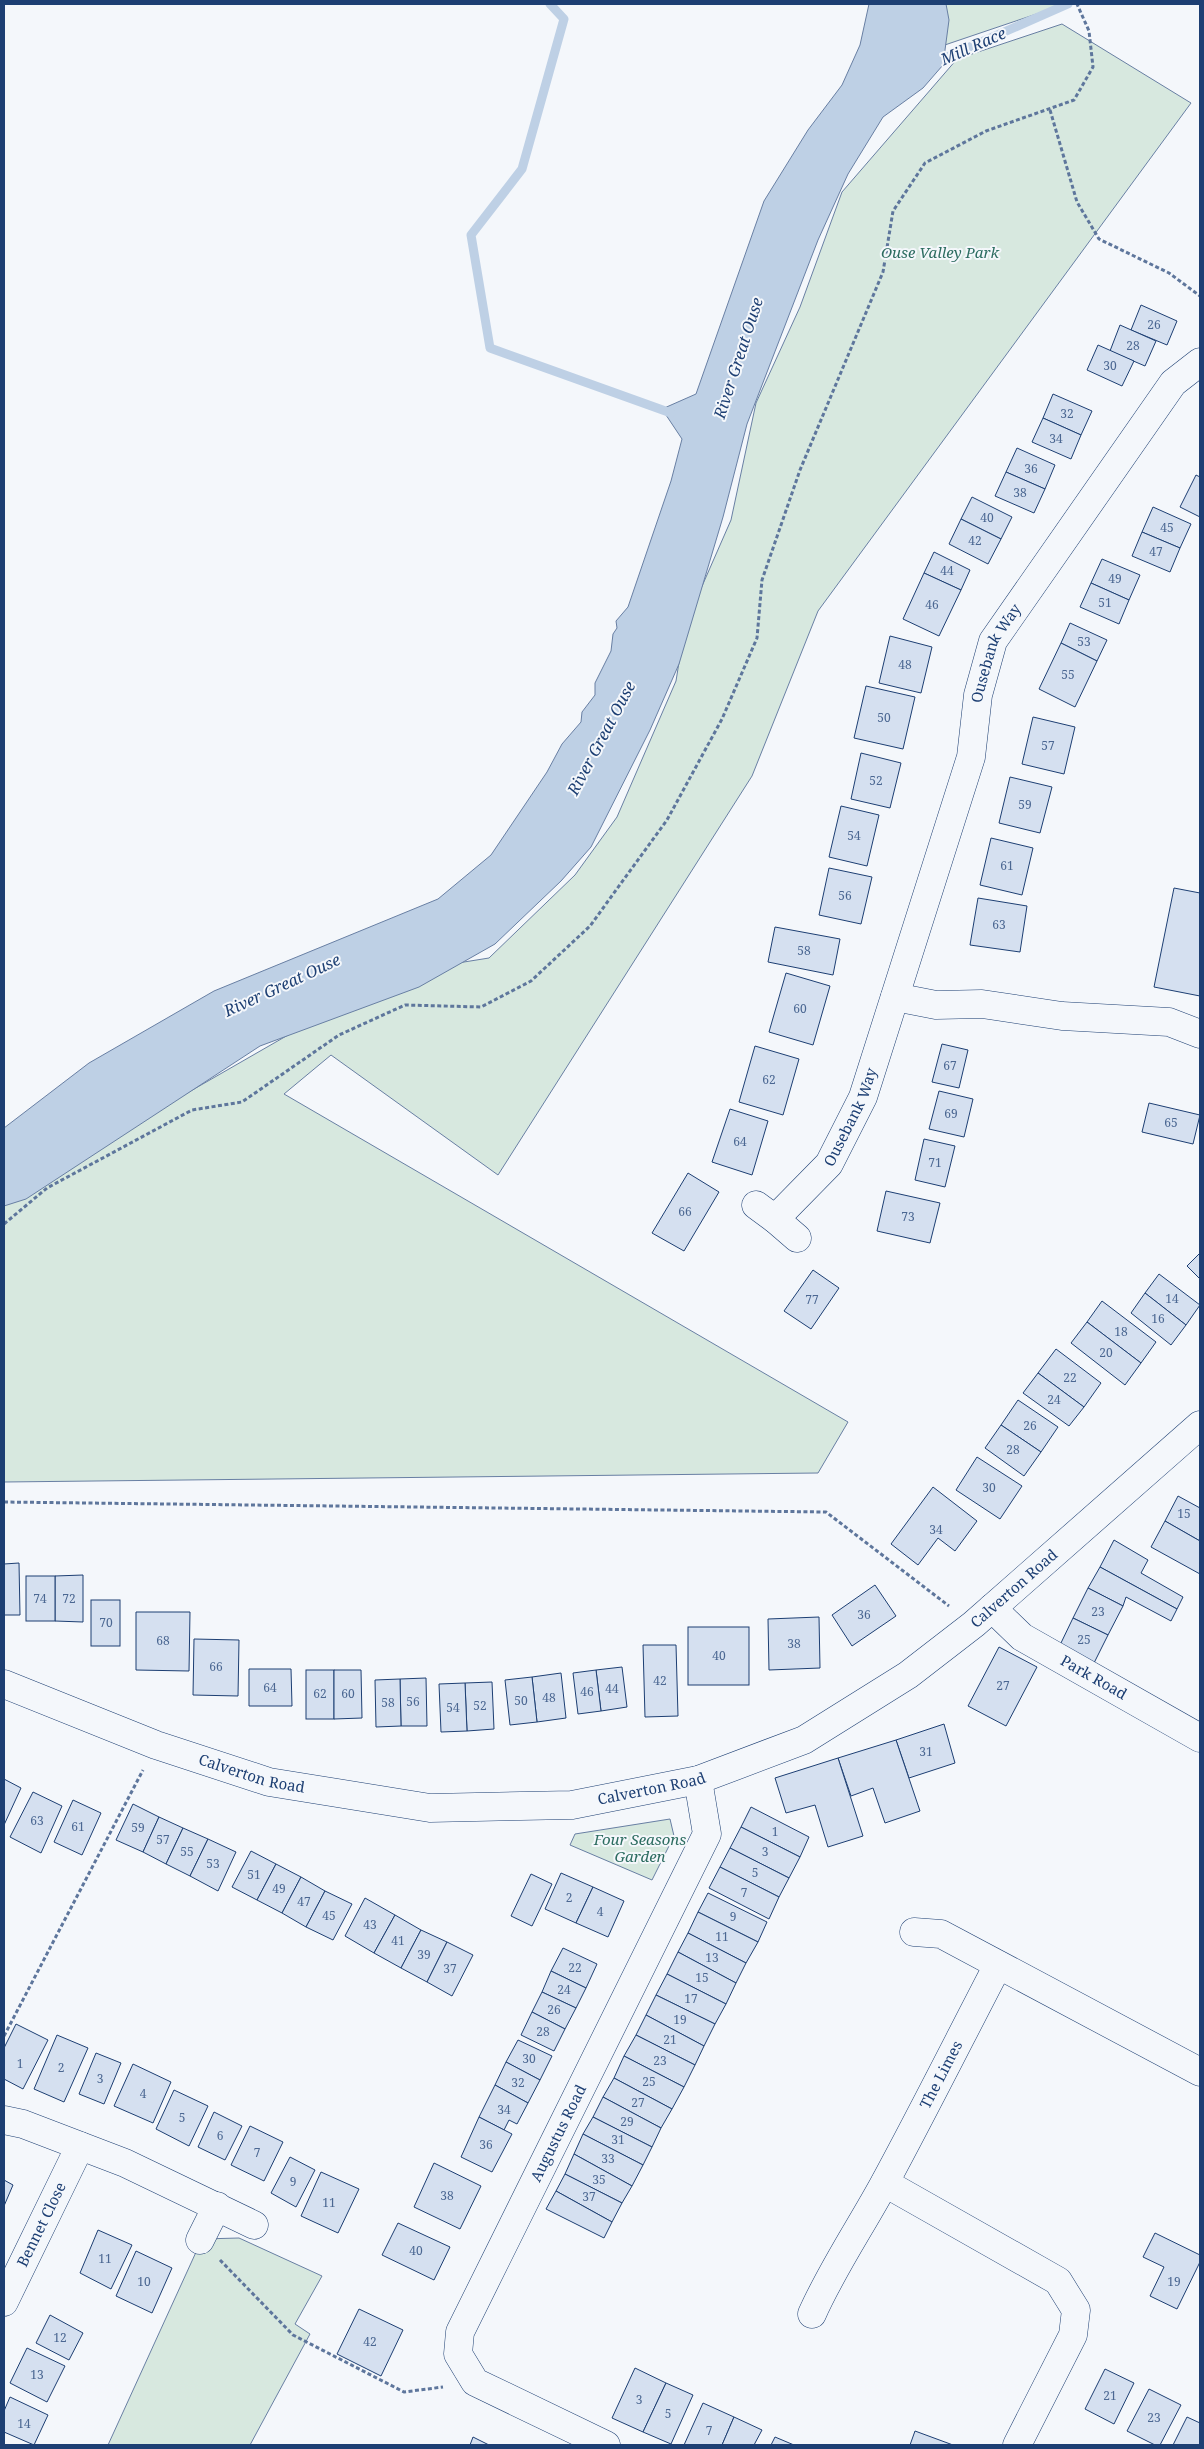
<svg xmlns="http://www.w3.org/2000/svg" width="1204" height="2449" font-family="'Noto Serif',serif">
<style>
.green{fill:#d7e8df;stroke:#687fa3}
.water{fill:#bed0e5;stroke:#687fa3}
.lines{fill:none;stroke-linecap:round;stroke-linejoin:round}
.stream{stroke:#bed0e5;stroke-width:9}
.building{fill:#d5e0f0;stroke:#1d3f73}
.minor-casing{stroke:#1d3f73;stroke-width:29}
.tertiary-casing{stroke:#1d3f73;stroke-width:29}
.path{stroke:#5e769c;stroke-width:3;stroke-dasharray:4 2.5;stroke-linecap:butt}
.minor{stroke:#f4f7fb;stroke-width:28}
.tertiary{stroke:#f4f7fb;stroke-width:28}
.labels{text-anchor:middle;stroke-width:4;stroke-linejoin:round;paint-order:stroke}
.number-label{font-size:12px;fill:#4b6792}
.park-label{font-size:15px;font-style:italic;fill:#2c6c60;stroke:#f4f7fb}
.street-label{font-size:15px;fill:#1d3f73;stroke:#f4f7fb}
.water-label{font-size:16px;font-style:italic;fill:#1d3f73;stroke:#f4f7fb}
</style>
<rect width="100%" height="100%" fill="#f4f7fb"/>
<g class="green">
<path d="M920,4H1066L927,51Z"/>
<path d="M1062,24L1191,103L818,611L752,776L498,1175L331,1055L284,1094L848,1422L818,1473L4,1482V1190L128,1127L342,1004L414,970L489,958L575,875L617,817L676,681L685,625L731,520L756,403L800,307L842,192L957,59Z"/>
<path d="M670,1819L674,1836L652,1880L570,1845L575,1834Z"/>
<path d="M239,2238L322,2276L295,2324L310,2334L250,2445H108L202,2239Z"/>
</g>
<path class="water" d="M869,4H946L949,20L943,65L923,88L883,117L848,174L818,240L747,424L723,517L679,664L650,730L591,847L561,881L495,944L419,987L260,1046L26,1199L4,1206V1128L89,1063L214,991L438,899L491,855L547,772L562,744L581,722L582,712L595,695V683L611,651L613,634L617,628L616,621L628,607L671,481L682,439L662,409L696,394L764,201L808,130L842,85L860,45Z"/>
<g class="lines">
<g class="stream">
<path d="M550,4L564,19L522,169L471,235L490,348L671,413"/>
<path d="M933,63L1068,4"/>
</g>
</g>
<g class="building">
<path d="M1141,305L1177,321L1167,345L1131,330Z"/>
<path d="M1120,325L1156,341L1145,366L1110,351Z"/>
<path d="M1098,345L1134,361L1122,386L1087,370Z"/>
<path d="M1053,394L1092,411L1081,435L1043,418Z"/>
<path d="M1043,418L1081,435L1071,459L1032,442Z"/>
<path d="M1017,448L1055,465L1045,489L1006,472Z"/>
<path d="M1006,472L1045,489L1034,513L995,496Z"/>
<path d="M1196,475L1200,477V517L1180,507Z"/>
<path d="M972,497L1012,517L1001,539L961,519Z"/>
<path d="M1153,507L1191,524L1180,548L1142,532Z"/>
<path d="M961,519L1001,539L988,564L949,544Z"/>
<path d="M1142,532L1180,548L1170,572L1132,556Z"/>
<path d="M934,552L970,570L961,590L924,573Z"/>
<path d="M1102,559L1140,575L1129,600L1091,583Z"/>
<path d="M924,573L961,590L939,636L903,619Z"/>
<path d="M1091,583L1129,600L1119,624L1080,607Z"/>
<path d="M1070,623L1107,640L1097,661L1061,643Z"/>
<path d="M890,636L932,647L921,693L879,683Z"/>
<path d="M1061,643L1097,661L1075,707L1039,689Z"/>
<path d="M866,686L915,697L903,749L854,738Z"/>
<path d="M1033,717L1075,727L1064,774L1022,764Z"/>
<path d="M861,753L901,763L890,808L851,799Z"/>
<path d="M1010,777L1052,787L1040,833L999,823Z"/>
<path d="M841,806L879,815L867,866L829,857Z"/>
<path d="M991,838L1033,848L1022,895L980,885Z"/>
<path d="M829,868L872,877L861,924L819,915Z"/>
<path d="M1174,888L1200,893V996L1154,987Z"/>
<path d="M978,898L1027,906L1020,952L970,945Z"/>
<path d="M775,927L840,939L833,975L768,962Z"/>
<path d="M786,973L830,986L813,1045L769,1032Z"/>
<path d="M942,1044L968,1050L959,1088L932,1082Z"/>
<path d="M755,1046L799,1059L783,1115L739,1102Z"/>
<path d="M939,1091L973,1099L964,1137L929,1129Z"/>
<path d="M1149,1103L1200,1115L1193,1144L1142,1132Z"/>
<path d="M730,1109L768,1121L752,1175L712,1162Z"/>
<path d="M924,1139L955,1146L945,1187L915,1180Z"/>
<path d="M688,1173L719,1192L684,1251L652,1233Z"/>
<path d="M886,1191L940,1203L930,1243L877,1231Z"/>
<path d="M1200,1253V1279L1187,1266Z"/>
<path d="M813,1270L839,1288L811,1329L784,1311Z"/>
<path d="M1159,1274L1200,1305L1186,1325L1145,1293Z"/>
<path d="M1145,1293L1186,1325L1171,1345L1131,1313Z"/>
<path d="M1102,1301L1156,1342L1141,1363L1087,1322Z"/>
<path d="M1087,1322L1141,1363L1125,1385L1071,1343Z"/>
<path d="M1056,1349L1101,1383L1084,1407L1038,1373Z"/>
<path d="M1038,1373L1084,1407L1069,1426L1023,1393Z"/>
<path d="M1018,1400L1058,1427L1041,1452L1001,1425Z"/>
<path d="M1001,1425L1041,1452L1024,1476L985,1448Z"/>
<path d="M977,1457L1022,1486L1000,1519L956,1490Z"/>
<path d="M933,1487L977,1521L955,1551L938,1538L918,1565L891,1544Z"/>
<path d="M1178,1496L1200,1508V1541L1165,1521Z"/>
<path d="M1165,1521L1200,1541V1574L1151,1547Z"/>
<path d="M1114,1540L1148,1560L1141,1573L1183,1597L1177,1609L1100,1567Z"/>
<path d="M19,1563L20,1615H4V1564Z"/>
<path d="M1100,1567L1177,1609L1171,1621L1126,1597L1123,1606L1088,1588Z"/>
<path d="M83,1575V1622L55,1621V1576Z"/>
<rect x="26" y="1576" width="29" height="45"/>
<path d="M875,1585L896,1616L852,1646L832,1615Z"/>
<path d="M1088,1588L1123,1606L1108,1635L1073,1618Z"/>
<rect x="91" y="1600" width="29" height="46"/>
<path d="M136,1612H190L189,1671L136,1670Z"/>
<path d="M819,1617L820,1668L769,1670L768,1619Z"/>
<path d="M1073,1618L1108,1635L1094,1663L1060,1645Z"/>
<rect x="688" y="1627" width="61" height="58"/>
<path d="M194,1639L239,1640L238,1696L193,1695Z"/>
<path d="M643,1645H676L678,1716L645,1717Z"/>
<path d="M999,1647L1037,1667L1006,1726L968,1706Z"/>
<path d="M622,1667L627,1707L601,1711L596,1670Z"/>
<path d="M249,1669H291L292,1706H249Z"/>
<rect x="306" y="1670" width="28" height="49"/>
<path d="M334,1670H361L362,1718L334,1719Z"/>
<path d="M596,1670L601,1711L578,1714L573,1673Z"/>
<path d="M561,1673L566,1718L537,1722L532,1677Z"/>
<path d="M532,1677L537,1722L510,1725L505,1680Z"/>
<path d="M426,1678L427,1726H401L400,1679Z"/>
<path d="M400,1679L401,1726L376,1727L375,1680Z"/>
<path d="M492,1682L494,1729L467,1731L465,1683Z"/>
<path d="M465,1683L467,1731L441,1732L439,1684Z"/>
<path d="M944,1724L955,1763L909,1778L896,1740Z"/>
<path d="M896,1740L920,1811L885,1823L873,1788L851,1796L838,1758Z"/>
<path d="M838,1758L863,1836L828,1847L815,1805L786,1813L775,1778Z"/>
<path d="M4,1779L21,1788L4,1825Z"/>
<path d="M33,1792L62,1806L41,1853L10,1837Z"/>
<path d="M73,1800L101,1813L82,1855L54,1842Z"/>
<path d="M133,1804L159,1817L143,1852L116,1840Z"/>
<path d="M751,1807L809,1837L800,1857L741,1827Z"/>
<path d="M159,1817L183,1828L166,1864L143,1852Z"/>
<path d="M741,1827L800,1857L789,1878L730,1848Z"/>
<path d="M183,1828L208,1839L190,1876L166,1864Z"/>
<path d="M208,1839L236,1852L218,1891L190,1876Z"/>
<path d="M730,1848L789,1878L779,1897L720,1867Z"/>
<path d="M251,1851L276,1864L257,1900L232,1887Z"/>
<path d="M276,1864L301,1877L282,1913L257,1900Z"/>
<path d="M720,1867L779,1897L769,1919L709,1888Z"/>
<path d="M561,1873L593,1887L576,1923L545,1909Z"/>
<path d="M531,1874L552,1884L532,1926L511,1916Z"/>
<path d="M301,1877L325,1891L306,1927L282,1913Z"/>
<path d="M593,1887L624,1901L608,1937L576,1923Z"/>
<path d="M325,1891L352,1904L333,1940L306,1927Z"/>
<path d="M708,1893L767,1922L758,1942L698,1912Z"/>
<path d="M365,1898L395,1915L374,1953L345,1936Z"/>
<path d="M698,1912L758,1942L746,1963L688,1933Z"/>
<path d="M395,1915L421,1930L401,1968L374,1953Z"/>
<path d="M421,1930L447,1942L427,1982L401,1968Z"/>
<path d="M688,1933L746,1963L736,1983L678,1952Z"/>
<path d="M447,1942L473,1955L452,1996L427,1982Z"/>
<path d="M563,1948L597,1964L586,1988L551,1971Z"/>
<path d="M678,1952L736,1983L726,2004L667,1974Z"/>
<path d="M551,1971L586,1988L576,2008L542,1992Z"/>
<path d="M667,1974L726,2004L715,2024L656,1995Z"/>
<path d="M542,1992L576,2008L565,2029L532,2012Z"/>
<path d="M656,1995L715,2024L704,2046L646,2015Z"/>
<path d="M532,2012L565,2029L554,2051L521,2035Z"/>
<path d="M646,2015L704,2046L695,2065L636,2035Z"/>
<path d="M16,2024L48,2040L23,2089L4,2079V2048Z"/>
<path d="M57,2035L88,2048L64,2102L34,2089Z"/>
<path d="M636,2035L695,2065L684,2087L624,2056Z"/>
<path d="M518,2040L552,2056L540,2080L506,2062Z"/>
<path d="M96,2053L121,2063L104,2104L79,2094Z"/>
<path d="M624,2056L684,2087L672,2109L614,2078Z"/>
<path d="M506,2062L540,2080L528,2103L495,2085Z"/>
<path d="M133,2064L171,2082L153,2123L114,2106Z"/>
<path d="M614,2078L672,2109L661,2128L603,2097Z"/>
<path d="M495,2085L528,2103L517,2124L509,2120L504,2130L479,2117Z"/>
<path d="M174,2090L208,2106L189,2146L156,2129Z"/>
<path d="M603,2097L661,2128L652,2147L593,2117Z"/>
<path d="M214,2112L242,2126L225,2160L198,2147Z"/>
<path d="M479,2117L512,2134L492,2172L461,2157Z"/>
<path d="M593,2117L652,2147L643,2165L583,2134Z"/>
<path d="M250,2126L283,2142L264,2181L231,2165Z"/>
<path d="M583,2134L643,2165L632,2186L574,2154Z"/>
<path d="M574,2154L632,2186L622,2203L565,2174Z"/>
<path d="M290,2157L315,2170L296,2207L271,2193Z"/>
<path d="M434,2163L481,2186L460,2229L414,2207Z"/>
<path d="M321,2172L359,2189L338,2233L301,2216Z"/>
<path d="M565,2174L622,2203L612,2222L556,2191Z"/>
<path d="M4,2180L13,2185L4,2206Z"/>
<path d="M556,2191L612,2222L604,2238L546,2209Z"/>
<path d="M398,2223L450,2247L434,2280L382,2255Z"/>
<path d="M98,2230L132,2245L111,2289L80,2273Z"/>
<path d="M1155,2233L1200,2255V2262L1177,2309L1150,2296L1164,2267L1143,2257Z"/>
<path d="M136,2251L172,2268L152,2313L116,2296Z"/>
<path d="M359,2309L403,2330L381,2376L337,2354Z"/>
<path d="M50,2315L83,2333L69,2360L36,2343Z"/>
<path d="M27,2348L65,2366L47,2402L10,2383Z"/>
<path d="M635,2368L666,2383L643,2432L612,2418Z"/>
<path d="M1105,2369L1134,2383L1114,2424L1085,2409Z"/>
<path d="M666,2383L693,2395L671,2444L643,2432Z"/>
<path d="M1149,2389L1181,2405L1160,2445H1155L1127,2431Z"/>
<path d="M10,2397L48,2415L34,2445L4,2432V2411Z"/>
<path d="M703,2403L734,2417L722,2445H684Z"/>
<path d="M734,2417L762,2430L754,2445H722Z"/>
<path d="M1187,2417L1200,2423V2445H1173Z"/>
<path d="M915,2431L953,2445H910Z"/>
<path d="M473,2437L489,2445H470Z"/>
<path d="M775,2437L794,2445H771Z"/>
</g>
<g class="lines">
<defs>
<g id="minor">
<path d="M895,997L936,1005L982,1004L1062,1016L1169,1022L1200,1034"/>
<path d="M756,1205L775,1219"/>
<path id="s1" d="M797,1238L775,1219L829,1164L863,1097L971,757L978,695L993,641L1173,383L1200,362"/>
<path id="s2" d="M992,1608L1022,1637L1200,1738"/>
<path d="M914,1932L941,1934L1200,2072"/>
<path d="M4,2120L23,2124L125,2163L254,2225"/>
<path d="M885,2183L1058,2281L1076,2310L1073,2335L1017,2445"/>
<path d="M200,2240L217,2206"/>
<path id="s3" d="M4,2302L80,2146"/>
<path id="s4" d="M812,2314C832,2269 860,2228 884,2184C923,2112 960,2038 998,1965"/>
<path id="s5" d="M606,2445L475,2382L458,2354L460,2332L707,1834L698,1780"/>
</g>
<g id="tertiary">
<path id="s6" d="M4,1684L156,1745L269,1782L430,1808L572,1805L698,1780L804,1740L908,1675L974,1624L1200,1425"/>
</g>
</defs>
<use href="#minor" class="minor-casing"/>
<use href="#tertiary" class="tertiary-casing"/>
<g class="path">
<path d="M1050,110L1077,202L1099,239L1169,273L1200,296"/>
<path d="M4,1224L47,1188L192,1110L242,1102L339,1035L405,1005L481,1007L531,981L590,926L667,820L722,719L757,638L762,580L800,470L883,272L893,211L925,163L986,131L1074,100L1093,67L1089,31L1077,4"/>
<path d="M4,1502L826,1512L949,1606"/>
<path d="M4,2036L143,1770"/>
<path d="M220,2260L293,2335L404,2392L443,2387"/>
</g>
<use href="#minor" class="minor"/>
<use href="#tertiary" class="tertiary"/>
</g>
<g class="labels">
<g class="number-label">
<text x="1154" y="329">26</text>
<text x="1133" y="350">28</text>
<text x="1110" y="370">30</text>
<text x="1067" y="418">32</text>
<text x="1056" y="443">34</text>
<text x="1031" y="473">36</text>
<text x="1020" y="497">38</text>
<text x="987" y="522">40</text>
<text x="1167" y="532">45</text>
<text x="975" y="545">42</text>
<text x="1156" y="556">47</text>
<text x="947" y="575">44</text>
<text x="1115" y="583">49</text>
<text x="1105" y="607">51</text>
<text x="932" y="609">46</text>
<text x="1084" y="646">53</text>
<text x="905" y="669">48</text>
<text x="1068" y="679">55</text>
<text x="884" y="722">50</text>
<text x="1048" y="750">57</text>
<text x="876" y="785">52</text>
<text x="1025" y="809">59</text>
<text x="854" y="840">54</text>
<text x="1007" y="870">61</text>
<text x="845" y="900">56</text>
<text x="999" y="929">63</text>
<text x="804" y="955">58</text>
<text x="800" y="1013">60</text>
<text x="950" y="1070">67</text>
<text x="769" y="1084">62</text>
<text x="951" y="1118">69</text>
<text x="1171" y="1127">65</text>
<text x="740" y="1146">64</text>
<text x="935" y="1167">71</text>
<text x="685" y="1216">66</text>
<text x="908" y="1221">73</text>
<text x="1172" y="1303">14</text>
<text x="812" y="1304">77</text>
<text x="1158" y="1323">16</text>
<text x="1121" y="1336">18</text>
<text x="1106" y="1357">20</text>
<text x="1070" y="1382">22</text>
<text x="1054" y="1404">24</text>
<text x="1030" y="1430">26</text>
<text x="1013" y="1454">28</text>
<text x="989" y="1492">30</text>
<text x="1184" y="1518">15</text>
<text x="936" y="1534">34</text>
<text x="40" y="1603">74</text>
<text x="69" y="1603">72</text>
<text x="1098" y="1616">23</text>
<text x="864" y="1619">36</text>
<text x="106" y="1627">70</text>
<text x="1084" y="1644">25</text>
<text x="163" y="1645">68</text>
<text x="794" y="1648">38</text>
<text x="719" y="1660">40</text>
<text x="216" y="1671">66</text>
<text x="660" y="1685">42</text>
<text x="1003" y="1690">27</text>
<text x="270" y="1692">64</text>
<text x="612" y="1693">44</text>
<text x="587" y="1696">46</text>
<text x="320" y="1698">62</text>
<text x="348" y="1698">60</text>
<text x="549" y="1702">48</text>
<text x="521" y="1705">50</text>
<text x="413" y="1706">56</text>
<text x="388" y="1707">58</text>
<text x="480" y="1710">52</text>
<text x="453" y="1712">54</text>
<text x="926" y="1756">31</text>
<text x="37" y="1825">63</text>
<text x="78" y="1831">61</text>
<text x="138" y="1832">59</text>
<text x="775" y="1836">1</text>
<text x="163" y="1844">57</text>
<text x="187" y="1856">55</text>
<text x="765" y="1856">3</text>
<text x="213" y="1868">53</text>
<text x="755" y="1877">5</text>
<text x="254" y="1879">51</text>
<text x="279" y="1893">49</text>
<text x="744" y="1897">7</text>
<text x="569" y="1902">2</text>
<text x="304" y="1906">47</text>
<text x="600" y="1916">4</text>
<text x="329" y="1920">45</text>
<text x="733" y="1921">9</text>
<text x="370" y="1929">43</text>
<text x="722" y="1941">11</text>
<text x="398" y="1945">41</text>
<text x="424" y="1959">39</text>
<text x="712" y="1962">13</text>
<text x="575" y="1972">22</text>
<text x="450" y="1973">37</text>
<text x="702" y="1982">15</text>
<text x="564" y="1994">24</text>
<text x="691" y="2003">17</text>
<text x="554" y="2014">26</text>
<text x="680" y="2024">19</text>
<text x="543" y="2036">28</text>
<text x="670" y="2044">21</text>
<text x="529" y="2063">30</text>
<text x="660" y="2065">23</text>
<text x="20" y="2068">1</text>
<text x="61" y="2072">2</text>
<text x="100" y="2083">3</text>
<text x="649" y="2086">25</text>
<text x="518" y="2087">32</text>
<text x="143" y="2098">4</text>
<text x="638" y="2107">27</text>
<text x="504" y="2114">34</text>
<text x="182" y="2122">5</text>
<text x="627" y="2126">29</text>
<text x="220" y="2140">6</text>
<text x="618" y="2144">31</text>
<text x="486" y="2149">36</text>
<text x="257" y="2157">7</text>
<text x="608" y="2163">33</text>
<text x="599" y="2184">35</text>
<text x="293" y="2186">9</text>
<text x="447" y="2200">38</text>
<text x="589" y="2201">37</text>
<text x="329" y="2207">11</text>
<text x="416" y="2255">40</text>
<text x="105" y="2263">11</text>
<text x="144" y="2286">10</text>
<text x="1174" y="2286">19</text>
<text x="60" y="2342">12</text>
<text x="370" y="2346">42</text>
<text x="37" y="2379">13</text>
<text x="1110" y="2400">21</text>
<text x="639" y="2404">3</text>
<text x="668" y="2418">5</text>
<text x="1154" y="2422">23</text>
<text x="24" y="2428">14</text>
<text x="709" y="2435">7</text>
</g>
<g class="park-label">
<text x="940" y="258">Ouse Valley Park</text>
<text x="640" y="1845">Four Seasons<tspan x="640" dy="17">Garden</tspan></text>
</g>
<g class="street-label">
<text dy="5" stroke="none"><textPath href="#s1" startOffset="646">Ousebank Way</textPath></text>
<text dy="5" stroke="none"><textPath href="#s1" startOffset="158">Ousebank Way</textPath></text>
<text dy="5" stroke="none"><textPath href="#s6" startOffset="1089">Calverton Road</textPath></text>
<text dy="5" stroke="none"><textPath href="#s2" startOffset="124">Park Road</textPath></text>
<text dy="5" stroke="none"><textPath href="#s6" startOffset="264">Calverton Road</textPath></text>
<text dy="5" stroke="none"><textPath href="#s6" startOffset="669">Calverton Road</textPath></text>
<text dy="5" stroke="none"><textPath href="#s4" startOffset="272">The Limes</textPath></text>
<text dy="5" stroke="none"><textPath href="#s5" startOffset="422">Augustus Road</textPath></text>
<text dy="5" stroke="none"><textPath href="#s3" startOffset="86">Bennet Close</textPath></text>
</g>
<g class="water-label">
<text transform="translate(973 46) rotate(-24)" y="6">Mill Race</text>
<text transform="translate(738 358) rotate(-72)" y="6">River Great Ouse</text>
<text transform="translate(601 738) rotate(-62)" y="6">River Great Ouse</text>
<text transform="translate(282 985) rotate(-25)" y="6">River Great Ouse</text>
</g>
</g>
<rect width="1204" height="2449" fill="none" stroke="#1d3f73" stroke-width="10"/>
</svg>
